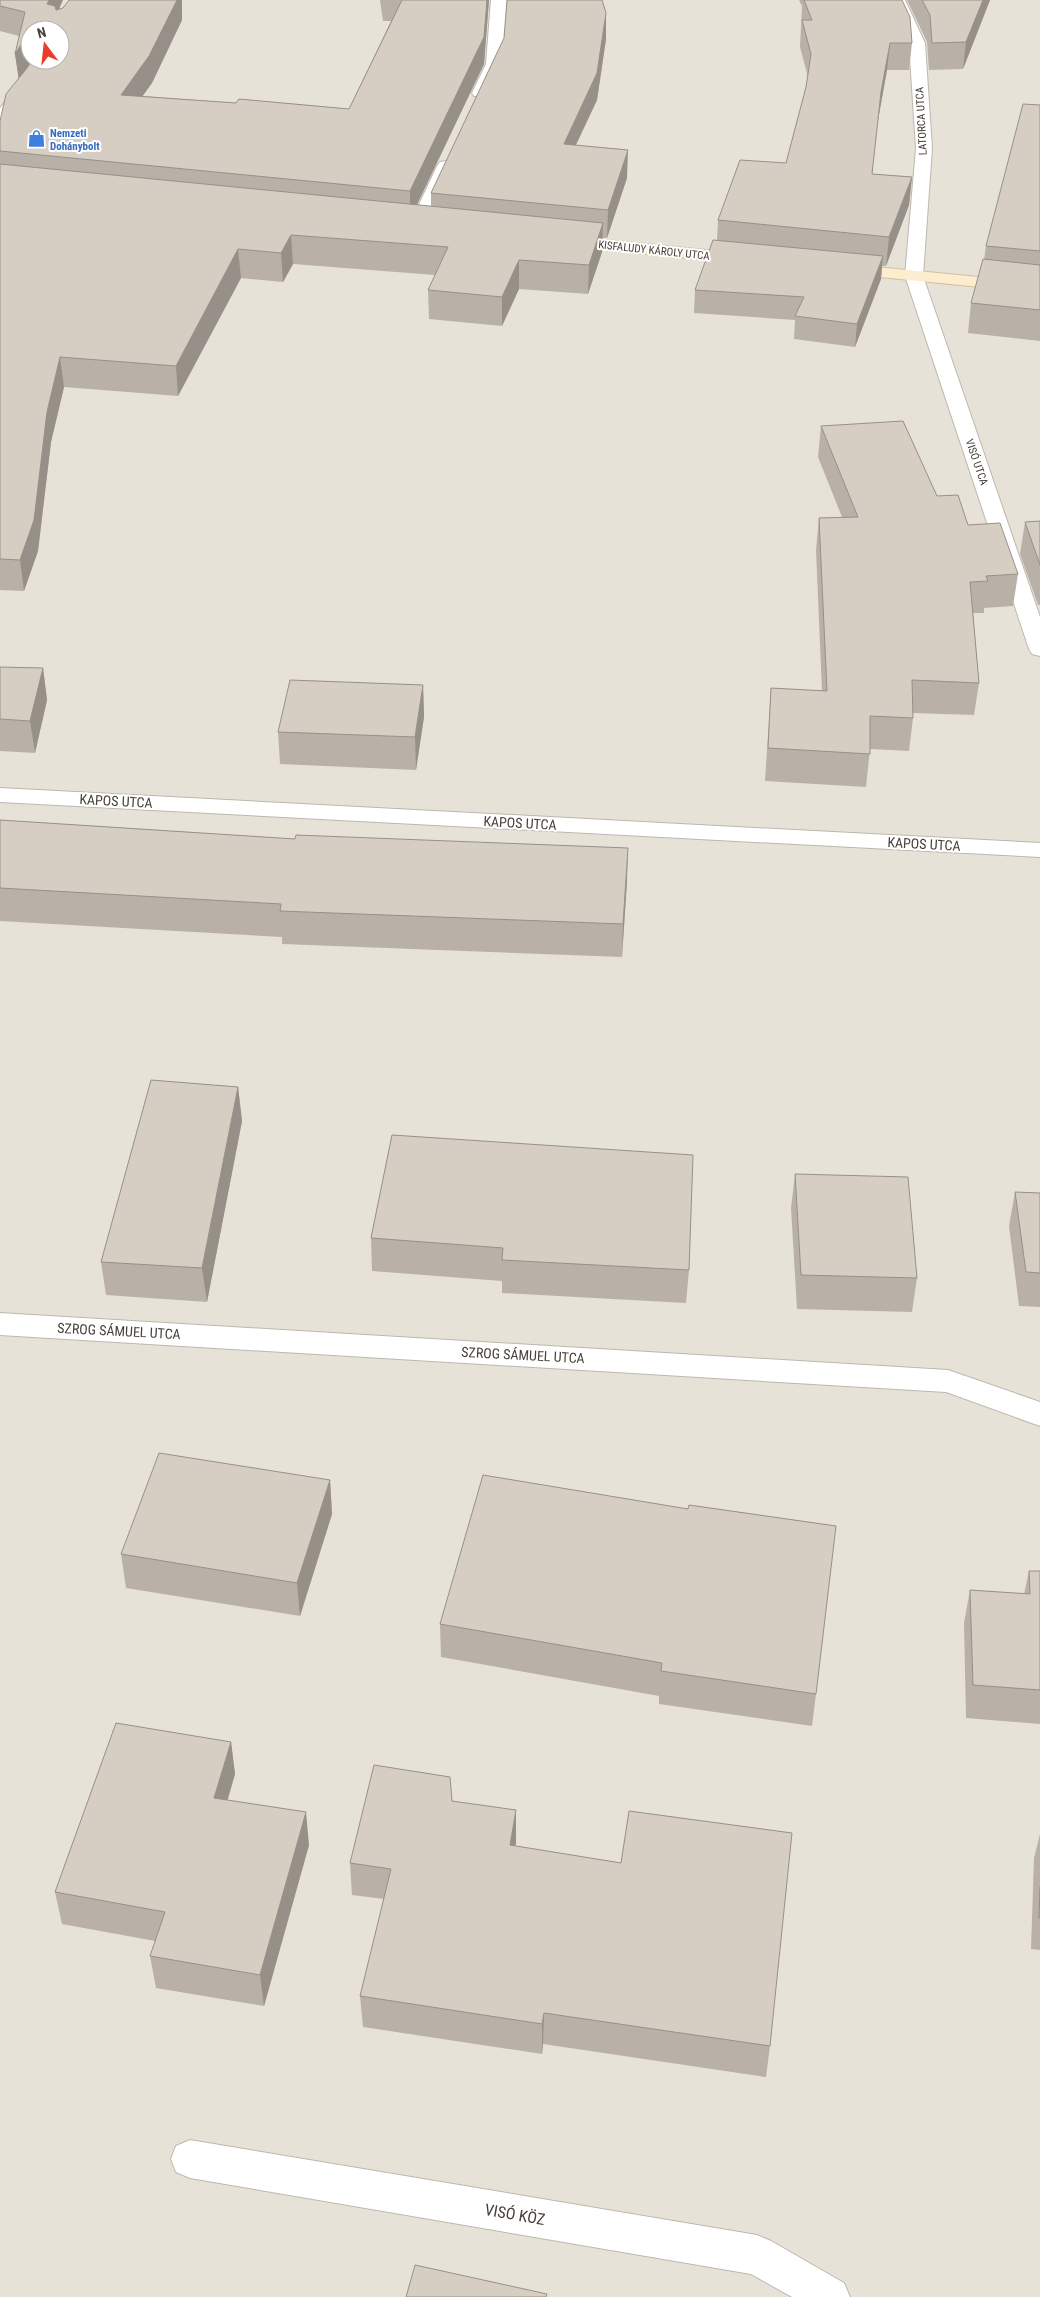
<svg xmlns="http://www.w3.org/2000/svg" width="1040" height="2297" font-family="'Roboto Condensed',sans-serif">
<style>
.residential{fill:#e7e2d8;fill-rule:evenodd}
.lines{fill:none;stroke-linecap:round;stroke-linejoin:round}
.minor-casing{stroke:#bfb7ad;stroke-width:2}
.secondary-casing{stroke:#d0c09d;stroke-width:2}
.minor{fill:#fff;fill-rule:evenodd}
.secondary{fill:#fbedcd;fill-rule:evenodd}
.wall{fill:#b9b1a8;fill-rule:evenodd}
.shaded-wall{fill:#969088}
.building{fill:#d7cec3;stroke:#969088}
.labels{text-anchor:middle;stroke-width:4;stroke-linejoin:round;paint-order:stroke}
.far-street-label{font-size:11px;fill:#474139;stroke:#fff}
.far-shop-label{font-size:11px;font-weight:bold;fill:#366cbe;stroke:#fff;text-anchor:start}
.street-label{font-size:14px;fill:#474139;stroke:#fff}
.near-street-label{font-size:16px;fill:#474139;stroke:#fff}
</style>
<rect width="100%" height="100%" fill="#f4f0ea"/>
<path class="residential" d="M0,0H1040V2297H0ZM30,30H60V60H30Z"/>
<g class="lines">
<defs>
<g id="minor">
<path d="M491,0H507L502,64L488,93L486,96H474L472,93L486,64Z"/>
<path d="M889,0H905L925,43L932,148L923,276L1040,617V656L1032,654L1029,649L905,276L916,148L909,43Z"/>
<path d="M34,60H50L29,94L6,123L0,124V108L16,89Z"/>
<path d="M446,161L452,162L455,166L427,226L424,230H412L409,226L437,166L440,162Z"/>
<path d="M0,788L1040,843V857L0,802Z"/>
<path d="M0,1313L948,1370L1040,1402V1426L946,1392L0,1335Z"/>
<path d="M190,2140L757,2235L771,2241L844,2283L850,2297H792L751,2274L190,2178L176,2172L171,2159L176,2146Z"/>
</g>
<g id="secondary">
<path d="M566,236L745,254L751,255L754,259L751,263L745,264L560,245L557,241L560,237Z"/>
<path d="M845,264L1040,283V293L839,273L836,269L839,265Z"/>
</g>
</defs>
<use href="#minor" class="minor-casing"/>
<use href="#secondary" class="secondary-casing"/>
<use href="#minor" class="minor"/>
<use href="#secondary" class="secondary"/>
</g>
<g class="wall">
<path d="M0,0L59,9L182,20L152,83L142,96L236,103L349,109L391,21H383L380,0H489L484,64L417,205L431,206V193L606,39L597,100L576,145L627,178L607,238H603L602,252L588,294L519,289L502,326L429,319L428,290L435,275L293,264L283,282L241,278L178,396L64,387L51,442L38,551L24,591L0,590V121L19,79L15,54L19,36L0,31ZM30,30H60V60H30Z"/>
<path d="M799,0H902L912,43L909,70H887L878,120L872,174L912,177L909,205L886,266H882L881,279L855,347L794,339L795,320L694,313L695,290L717,240L718,220L786,163L806,87L808,77L800,47L802,6Z"/>
<path d="M907,0H990L963,69L929,70L927,42Z"/>
<path d="M1040,105V341L968,333L971,303L984,260L986,246Z"/>
<path d="M821,426L937,496L968,525L1018,574L1013,606L984,608V613H973L979,683L974,715L913,713V718L909,751L870,749L866,787L765,781L771,688L822,691L816,550L819,518L842,517L818,457Z"/>
<path d="M1040,521V605H1038L1020,554L1025,522Z"/>
<path d="M0,667L43,668L47,700L35,753L0,751Z"/>
<path d="M423,685L424,717L416,770L280,764L278,732Z"/>
<path d="M0,820L295,839L627,881L622,957L282,944V937L0,921Z"/>
<path d="M238,1087L242,1121L207,1302L106,1295L101,1262Z"/>
<path d="M392,1135L689,1270L686,1303L502,1293V1281L372,1271L371,1238Z"/>
<path d="M795,1174L917,1278L912,1312L797,1309L791,1208Z"/>
<path d="M1015,1192L1040,1193V1307L1019,1306L1009,1226Z"/>
<path d="M330,1480L332,1514L300,1616L126,1588L121,1554Z"/>
<path d="M688,1509L816,1694L812,1726L659,1704V1696L441,1657L440,1624Z"/>
<path d="M1029,1571H1040V1724L966,1718L964,1623L970,1590L1024,1594Z"/>
<path d="M231,1742L235,1774L228,1800L309,1845L264,2006L156,1988L150,1956L155,1941L62,1924L55,1892Z"/>
<path d="M452,1801L516,1842L515,1846L770,2046L766,2077L543,2044L542,2054L363,2027L360,1996L384,1899L352,1895L350,1863Z"/>
<path d="M1040,1834V1950L1031,1949L1034,1858Z"/>
</g>
<g class="shaded-wall">
<path d="M49,0H63L50,30L47,4Z"/>
<path d="M177,0H182V20L152,83L124,122L121,95Z"/>
<path d="M487,0H489L484,64L410,219V191Z"/>
<path d="M983,0H990L963,69L966,42Z"/>
<path d="M606,13V39L597,100L563,172L564,144Z"/>
<path d="M29,32L30,40V60H32L19,81L15,54Z"/>
<path d="M890,43L887,70L878,120L881,92Z"/>
<path d="M628,150L627,178L607,238L608,210Z"/>
<path d="M912,177L909,205L886,266L889,237Z"/>
<path d="M603,223L602,252L588,294L589,265Z"/>
<path d="M291,235L293,264L283,282L281,253Z"/>
<path d="M238,249L241,278L178,396L176,366Z"/>
<path d="M883,256L881,279L855,347L857,324Z"/>
<path d="M519,260V289L502,326V297Z"/>
<path d="M60,357L64,387L51,442L38,551L24,591L20,560L47,412Z"/>
<path d="M43,668L47,700L35,753L30,721Z"/>
<path d="M423,685L424,717L416,770L415,737Z"/>
<path d="M628,848L627,881L622,957L623,924Z"/>
<path d="M238,1087L242,1121L207,1302L202,1268Z"/>
<path d="M330,1480L332,1514L300,1616L297,1583Z"/>
<path d="M231,1742L235,1774L218,1830L214,1798Z"/>
<path d="M516,1810V1842L510,1877V1845Z"/>
<path d="M306,1812L309,1845L264,2006L260,1975Z"/>
<path d="M544,2013L543,2044L542,2054V2024Z"/>
</g>
<g class="building">
<path d="M0,0H49L47,4L55,6L56,10L63,8L69,0H177L149,56L121,95L236,103L239,99L349,109L402,0H487L484,37L410,191L0,151V121L6,94L27,68L32,60H60V30H30V33L29,32L15,54L25,12L0,6Z"/>
<path d="M507,0H602L606,13L597,73L564,144L628,150L608,210L431,193L504,38Z"/>
<path d="M804,0H902L910,17L912,43H890L881,92L872,174L912,177L889,237L718,220L740,160L786,163L806,87L811,54L802,20H812Z"/>
<path d="M922,0H983L966,42L932,43L930,15Z"/>
<path d="M1023,104L1040,105V251L986,246Z"/>
<path d="M0,164L603,223L589,265L519,260L502,297L428,290L448,247L291,235L281,253L238,249L176,366L60,357L47,412L34,520L20,560L0,559Z"/>
<path d="M713,240L883,256L857,324L795,316L804,297L695,290Z"/>
<path d="M983,259L1040,265V310L971,303Z"/>
<path d="M903,421L937,496L958,495L968,525L1000,523L1018,574L986,576L988,581L970,582L979,683L912,680L913,718L870,716V754L768,748L771,688L827,691L819,518L858,517L821,426Z"/>
<path d="M1040,521V565L1025,522Z"/>
<path d="M0,667L43,668L30,721L0,719Z"/>
<path d="M290,680L423,685L415,737L278,732Z"/>
<path d="M0,820L295,839L296,835L628,848L623,924L280,911L281,904L0,888Z"/>
<path d="M151,1080L238,1087L202,1268L101,1262Z"/>
<path d="M392,1135L693,1155L689,1270L502,1260L503,1248L371,1238Z"/>
<path d="M795,1174L908,1177L917,1278L801,1275Z"/>
<path d="M1015,1192L1040,1193V1273L1026,1272Z"/>
<path d="M159,1453L330,1480L297,1583L121,1554Z"/>
<path d="M483,1475L688,1509L689,1505L836,1526L816,1694L661,1671L662,1663L440,1624Z"/>
<path d="M1029,1571H1040V1690L973,1685L970,1590L1030,1594Z"/>
<path d="M116,1723L231,1742L214,1798L306,1812L260,1975L150,1956L165,1912L55,1892Z"/>
<path d="M374,1765L450,1777L452,1801L516,1810L510,1845L621,1863L629,1811L792,1833L770,2046L544,2013L542,2024L360,1996L391,1869L350,1863Z"/>
<path d="M1040,1887V1918H1039Z"/>
<path d="M415,2265L547,2294L546,2297H406Z"/>
</g>
<defs>
<symbol id="shop-bare" viewBox="-9 -9 18 18"><path d="M-5-2.5h2.3a2.7 3.5 0 0 1 5.4 0H5L5.5 6h-11ZM-1.5-2.5h3a1.5 2.3 0 0 0-3 0Z" fill="#3f7fe0" stroke="#fff" stroke-width="2.5" paint-order="stroke"/></symbol>
</defs>
<g fill-rule="evenodd">
<use href="#shop-bare" x="24" y="126" width="25" height="25"/>
</g>
<g class="labels">
<g class="far-street-label">
<text transform="translate(921 121) rotate(-93)" y="4">LATORCA UTCA</text>
<text transform="translate(654 250) rotate(6)" y="4">KISFALUDY KÁROLY UTCA</text>
<text transform="translate(977 462) rotate(71)" y="4">VISÓ UTCA</text>
</g>
<g class="far-shop-label">
<text x="50" y="137">Nemzeti<tspan x="50" dy="13">Dohánybolt</tspan></text>
</g>
<g class="street-label">
<text transform="translate(116 801) rotate(3)" y="5">KAPOS UTCA</text>
<text transform="translate(520 823) rotate(3)" y="5">KAPOS UTCA</text>
<text transform="translate(924 844) rotate(3)" y="5">KAPOS UTCA</text>
<text transform="translate(119 1331) rotate(3)" y="5">SZROG SÁMUEL UTCA</text>
<text transform="translate(523 1355) rotate(3)" y="5">SZROG SÁMUEL UTCA</text>
</g>
<g class="near-street-label">
<text transform="translate(515 2214) rotate(10)" y="6">VISÓ KÖZ</text>
</g>
</g>
<g transform="translate(45 45) rotate(345)"><circle r="24" fill="#ffffff" stroke="#b5b3b0"/>
<path d="M0-4L9 19L0 12L-9 19Z" fill="#e93d2b"/>
<text y="-8" font-size="14" font-weight="bold" text-anchor="middle" fill="#474139">N</text>
</g>
</svg>
